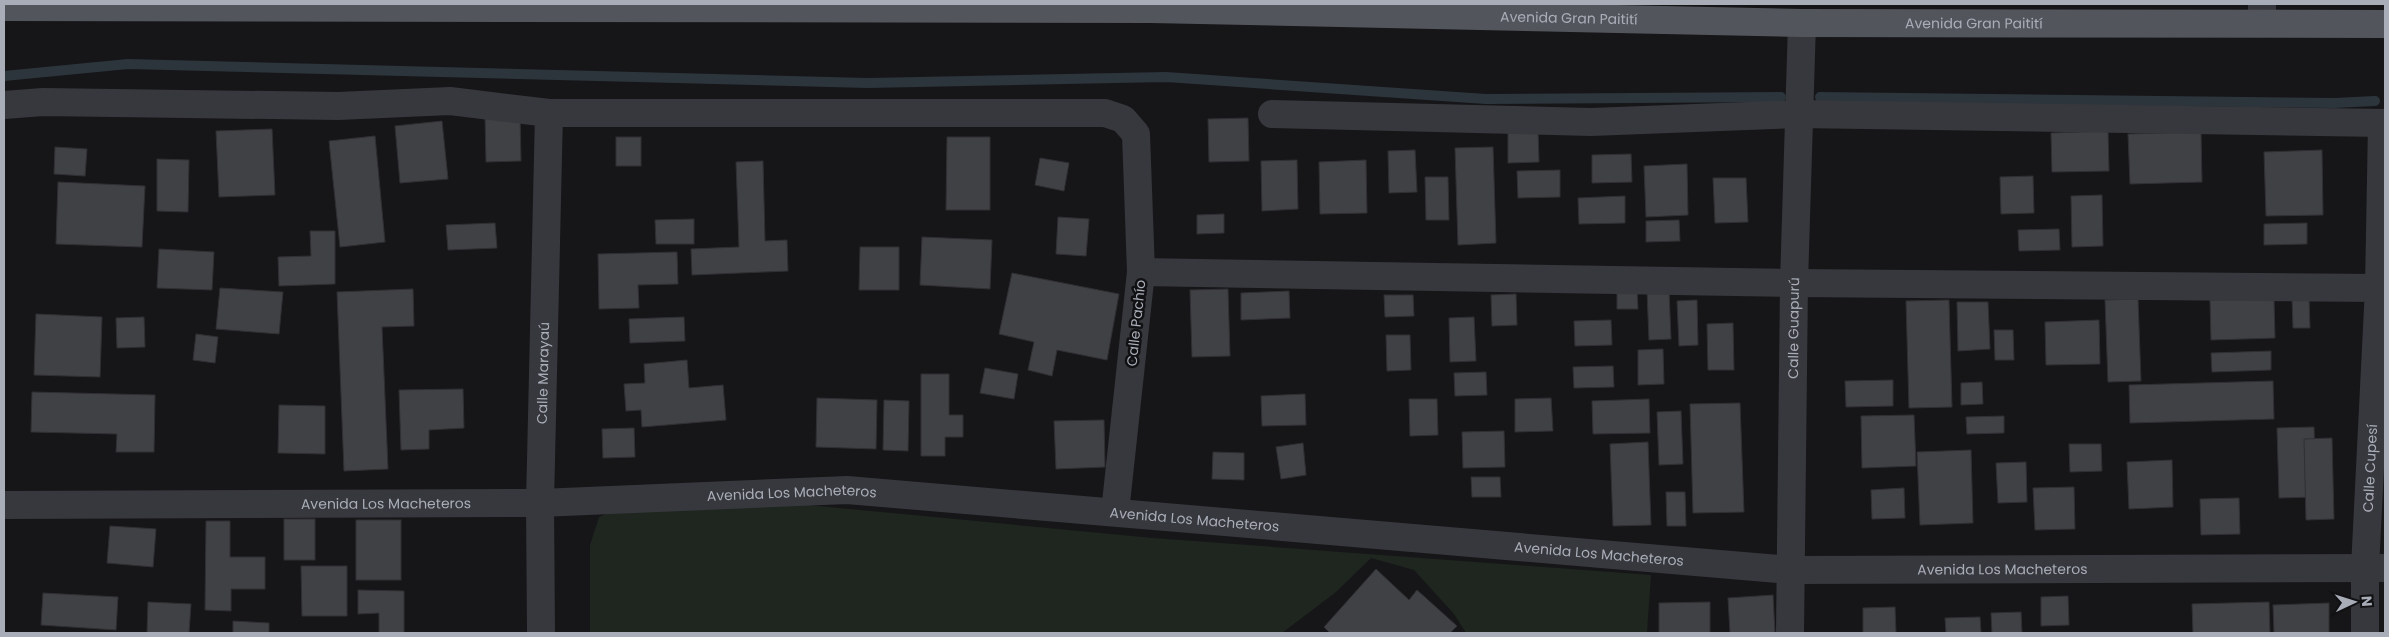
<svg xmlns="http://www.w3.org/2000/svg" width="2389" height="637" font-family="Poppins,sans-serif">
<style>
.green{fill:#1e261f}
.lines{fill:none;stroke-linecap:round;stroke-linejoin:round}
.stream{stroke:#2c353c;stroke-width:10}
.building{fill:#404145;stroke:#303034}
.minor{stroke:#37383d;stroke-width:28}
.primary{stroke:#53555c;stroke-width:28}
.labels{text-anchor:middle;stroke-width:5;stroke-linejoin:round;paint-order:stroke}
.street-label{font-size:14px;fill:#a8adb8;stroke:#111113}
</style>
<rect width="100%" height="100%" fill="#161618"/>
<path class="green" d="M626,505H808L1153,538L1651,575L1647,633H1466L1454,614L1414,570L1371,558L1336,592L1282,633H590V545L599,517Z"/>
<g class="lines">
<g class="stream">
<path d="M4,76L128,64L868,83L1166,77L1486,99L1781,97"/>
<path d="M1820,97L2335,103L2375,101"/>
</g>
</g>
<g class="building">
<path d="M520,115L521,161L486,162L485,116Z"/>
<path d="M1248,118L1249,161L1209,162L1208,119Z"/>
<path d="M442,121L448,179L400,183L395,126Z"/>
<path d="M272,129L275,195L219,197L216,131Z"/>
<path d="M1508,130H1538L1539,162L1508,163Z"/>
<path d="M2108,131L2109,171L2052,172L2051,133Z"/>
<path d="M2201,132L2202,182L2130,184L2128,134Z"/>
<path d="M375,136L385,242L340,247L329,141Z"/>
<rect x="616" y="137" width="25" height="29"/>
<path d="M947,137H990V210H946Z"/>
<path d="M55,147L87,149L85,176L54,174Z"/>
<path d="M1493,147L1496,243L1458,245L1455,148Z"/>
<path d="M1415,150L1417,192L1389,193L1388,151Z"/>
<path d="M2322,150L2323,215L2266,216L2264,152Z"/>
<path d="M1631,154L1632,182L1592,183V155Z"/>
<path d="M1040,158L1069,163L1064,191L1035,185Z"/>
<path d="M157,159L189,160L188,212L157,211Z"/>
<path d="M1297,160L1298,209L1262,211L1261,161Z"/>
<path d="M1366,160L1367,213L1320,214L1319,162Z"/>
<path d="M763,161L765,241L787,240L788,271L692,275L691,249L739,247L736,162Z"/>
<path d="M1687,164L1688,215L1646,217L1644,166Z"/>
<path d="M1560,170V197L1518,198L1517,171Z"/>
<path d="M2033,176L2034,213L2001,214L2000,177Z"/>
<path d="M1425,177H1448L1449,220H1426Z"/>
<path d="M1713,178H1746L1748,222L1715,223Z"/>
<path d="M58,182L145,186L142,247L56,244Z"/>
<path d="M2102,195L2103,246L2072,247L2071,196Z"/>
<path d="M1625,196V223L1579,224L1578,198Z"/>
<path d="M1224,214V233L1197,234V215Z"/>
<path d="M1058,217L1089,219L1086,256L1056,254Z"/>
<path d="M694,219V244H656L655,220Z"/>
<path d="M1679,220L1680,241L1646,242V221Z"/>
<path d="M495,223L497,248L448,250L446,225Z"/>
<path d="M2307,223V244L2264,245V224Z"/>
<path d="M2059,229L2060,250L2019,251L2018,230Z"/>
<path d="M310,231H335V284L279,286L278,257L311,256Z"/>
<path d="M922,237L992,240L990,289L920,285Z"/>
<path d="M860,247H899V290H859Z"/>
<path d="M159,249L214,252L212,290L157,288Z"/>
<path d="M677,252L678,284L638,285L639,308L599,309L598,254Z"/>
<path d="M1012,273L1119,294L1107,360L1057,350L1052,376L1028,370L1034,342L999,334Z"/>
<path d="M220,288L283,292L279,334L216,329Z"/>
<path d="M413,289L414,326L382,327L388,469L344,471L337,292Z"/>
<path d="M1228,289L1230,356L1192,357L1190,290Z"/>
<path d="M1637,289L1638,309H1617V290Z"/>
<path d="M1669,290L1671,339L1649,340L1647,291Z"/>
<path d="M1289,291L1290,318L1241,320V293Z"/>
<path d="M1516,294L1517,325L1492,326L1491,295Z"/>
<path d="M1384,295H1413L1414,316L1385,317Z"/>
<path d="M2309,297L2310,328H2293L2292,298Z"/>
<path d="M2138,299L2141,381L2108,382L2105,300Z"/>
<path d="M2274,299L2275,338L2211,340L2210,300Z"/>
<path d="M1697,300L1698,345L1679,346L1677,301Z"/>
<path d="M1949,300L1952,407L1909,408L1906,301Z"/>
<path d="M1957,302H1988L1990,349L1958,351Z"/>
<path d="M36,314L102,317L100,377L34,375Z"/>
<path d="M144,317L145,347L117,348L116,318Z"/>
<path d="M684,317L685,341L630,343L629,319Z"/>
<path d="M1474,317L1476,361L1450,362L1449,318Z"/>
<path d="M1611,320L1612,345L1575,346L1574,321Z"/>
<path d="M2099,320L2100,364L2046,365L2045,322Z"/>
<path d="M1733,323L1734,370H1708L1707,324Z"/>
<path d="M1994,330H2013L2014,360H1995Z"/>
<path d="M196,334L218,337L215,363L193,360Z"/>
<path d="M1386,335H1410L1411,370L1387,371Z"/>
<path d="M1663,349L1664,384L1638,385V350Z"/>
<path d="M2271,351V370L2212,372L2211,353Z"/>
<path d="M687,360L689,388L723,385L726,420L642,427L641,410L626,411L624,384L645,383L644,364Z"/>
<path d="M1613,366L1614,387L1574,388L1573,367Z"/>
<path d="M985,368L1018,374L1014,399L980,393Z"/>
<path d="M1486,372L1487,395L1455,396L1454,373Z"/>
<path d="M921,374H949V415H963V437H945V456H921Z"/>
<path d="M1893,380V406L1846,407L1845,381Z"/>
<path d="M2273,381L2274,419L2130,423L2129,385Z"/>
<path d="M1982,382L1983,404L1961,405V383Z"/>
<path d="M463,389L464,428L429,430V449L401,450L399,390Z"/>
<path d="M32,392L155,395L154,452H116L117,434L31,432Z"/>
<path d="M1305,394L1306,425L1262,426L1261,396Z"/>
<path d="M817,398L877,400L876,449L816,447Z"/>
<path d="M1551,398L1553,431L1515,432V399Z"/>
<path d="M1409,399H1437L1438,435L1410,436Z"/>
<path d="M1649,399L1650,433L1593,434L1592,401Z"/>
<path d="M884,400L909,401L908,451L883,450Z"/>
<path d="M1740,403L1744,512L1693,513L1690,404Z"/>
<path d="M279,405L325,406V454L278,453Z"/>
<path d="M1681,411L1683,464L1659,465L1657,412Z"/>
<path d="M1914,415L1916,466L1862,468L1861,416Z"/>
<path d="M2004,416V433L1967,434L1966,417Z"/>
<path d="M1104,420L1105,467L1056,469L1054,421Z"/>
<path d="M2314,427L2316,497L2279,498L2277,428Z"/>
<path d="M634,428L635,457L603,458L602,429Z"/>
<path d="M1504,431L1505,467L1463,468L1462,432Z"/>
<path d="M2332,438L2334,519L2306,520L2304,439Z"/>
<path d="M1648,442L1651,525L1613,526L1610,444Z"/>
<path d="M1303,443L1306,475L1281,479L1276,447Z"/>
<path d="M2069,444H2101L2102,471L2070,472Z"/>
<path d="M1971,450L1973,523L1920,525L1917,452Z"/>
<path d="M1213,452L1244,453V480L1212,479Z"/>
<path d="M2172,460L2173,507L2129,509L2127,462Z"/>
<path d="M2026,462L2027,502L1998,503L1996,463Z"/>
<path d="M1471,477H1500L1501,497H1472Z"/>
<path d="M2074,487L2075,529L2035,530L2033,488Z"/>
<path d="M1904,488L1905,518L1872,519L1871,490Z"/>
<path d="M1666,492H1685L1686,526H1667Z"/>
<path d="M2239,498L2240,534L2201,535L2200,499Z"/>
<rect x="284" y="519" width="31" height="41"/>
<rect x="356" y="520" width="45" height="60"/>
<path d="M206,521H230V557H265V589H231V611L205,610Z"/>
<path d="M110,526L156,529L153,567L107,563Z"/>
<path d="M301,566H347V616H302Z"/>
<path d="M1376,569L1409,600L1417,590L1457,626L1450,633H1330L1324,627Z"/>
<path d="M358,590L404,591V633H379V613L358,614Z"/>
<path d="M43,593L118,597L116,630L41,625Z"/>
<path d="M1773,595L1775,633H1730L1728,598Z"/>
<path d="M2068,596L2069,625L2041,626V597Z"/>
<path d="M148,602L191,604L189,633H147Z"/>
<path d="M1710,602V633H1659V603Z"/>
<path d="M2269,602L2270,633H2193L2192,604Z"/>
<path d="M2329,603V633H2274L2273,605Z"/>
<path d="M1895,607L1896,633H1863V608Z"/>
<path d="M2021,612L2022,633H1992L1991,613Z"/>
<path d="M1980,617L1981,633H1946L1945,618Z"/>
<path d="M233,621L269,623V633H233Z"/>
</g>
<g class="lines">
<g class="minor">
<path d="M2262,4V23"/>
<path d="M4,105L43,102L338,106L450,101L549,113H1105L1123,119L1136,134L1141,272L1115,512"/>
<path d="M1272,114L1591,122L1799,114L2385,123"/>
<path d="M1141,272L1794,283L2379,288"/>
<path id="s1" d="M4,505L540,503L847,490L1790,570L2385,568"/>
<path id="s2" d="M541,633L540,503L549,113"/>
<path id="s3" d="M1790,633L1794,283L1802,23"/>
<path id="s4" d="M2365,633V568L2379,288L2382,123"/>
</g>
<path class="primary" id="s5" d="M4,7L1151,9L1802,23L2385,24"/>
</g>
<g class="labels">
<g class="street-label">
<text dy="5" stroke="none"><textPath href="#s5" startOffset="1565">Avenida Gran Paitití</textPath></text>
<text dy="5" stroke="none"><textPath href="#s5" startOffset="1970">Avenida Gran Paitití</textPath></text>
<text transform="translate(1136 323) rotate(-84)" y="5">Calle Pachío</text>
<text dy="5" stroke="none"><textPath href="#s3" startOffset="305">Calle Guapurú</textPath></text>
<text dy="5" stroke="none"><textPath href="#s2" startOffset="260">Calle Marayaú</textPath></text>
<text dy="5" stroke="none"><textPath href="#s4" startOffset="165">Calle Cupesí</textPath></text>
<text dy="5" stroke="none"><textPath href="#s1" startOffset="788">Avenida Los Macheteros</textPath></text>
<text dy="5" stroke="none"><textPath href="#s1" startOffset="382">Avenida Los Macheteros</textPath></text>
<text dy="5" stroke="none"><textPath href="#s1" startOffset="1192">Avenida Los Macheteros</textPath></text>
<text dy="5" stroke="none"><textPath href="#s1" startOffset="1598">Avenida Los Macheteros</textPath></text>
<text dy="5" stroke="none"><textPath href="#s1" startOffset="2002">Avenida Los Macheteros</textPath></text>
</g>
</g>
<rect width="2389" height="637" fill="none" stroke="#a8adb8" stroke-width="10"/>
<g transform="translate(2354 602) rotate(86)" stroke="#111113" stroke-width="4" paint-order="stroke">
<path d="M0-4L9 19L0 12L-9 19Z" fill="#a8adb8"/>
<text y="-8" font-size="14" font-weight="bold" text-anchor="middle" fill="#a8adb8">N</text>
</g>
</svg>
